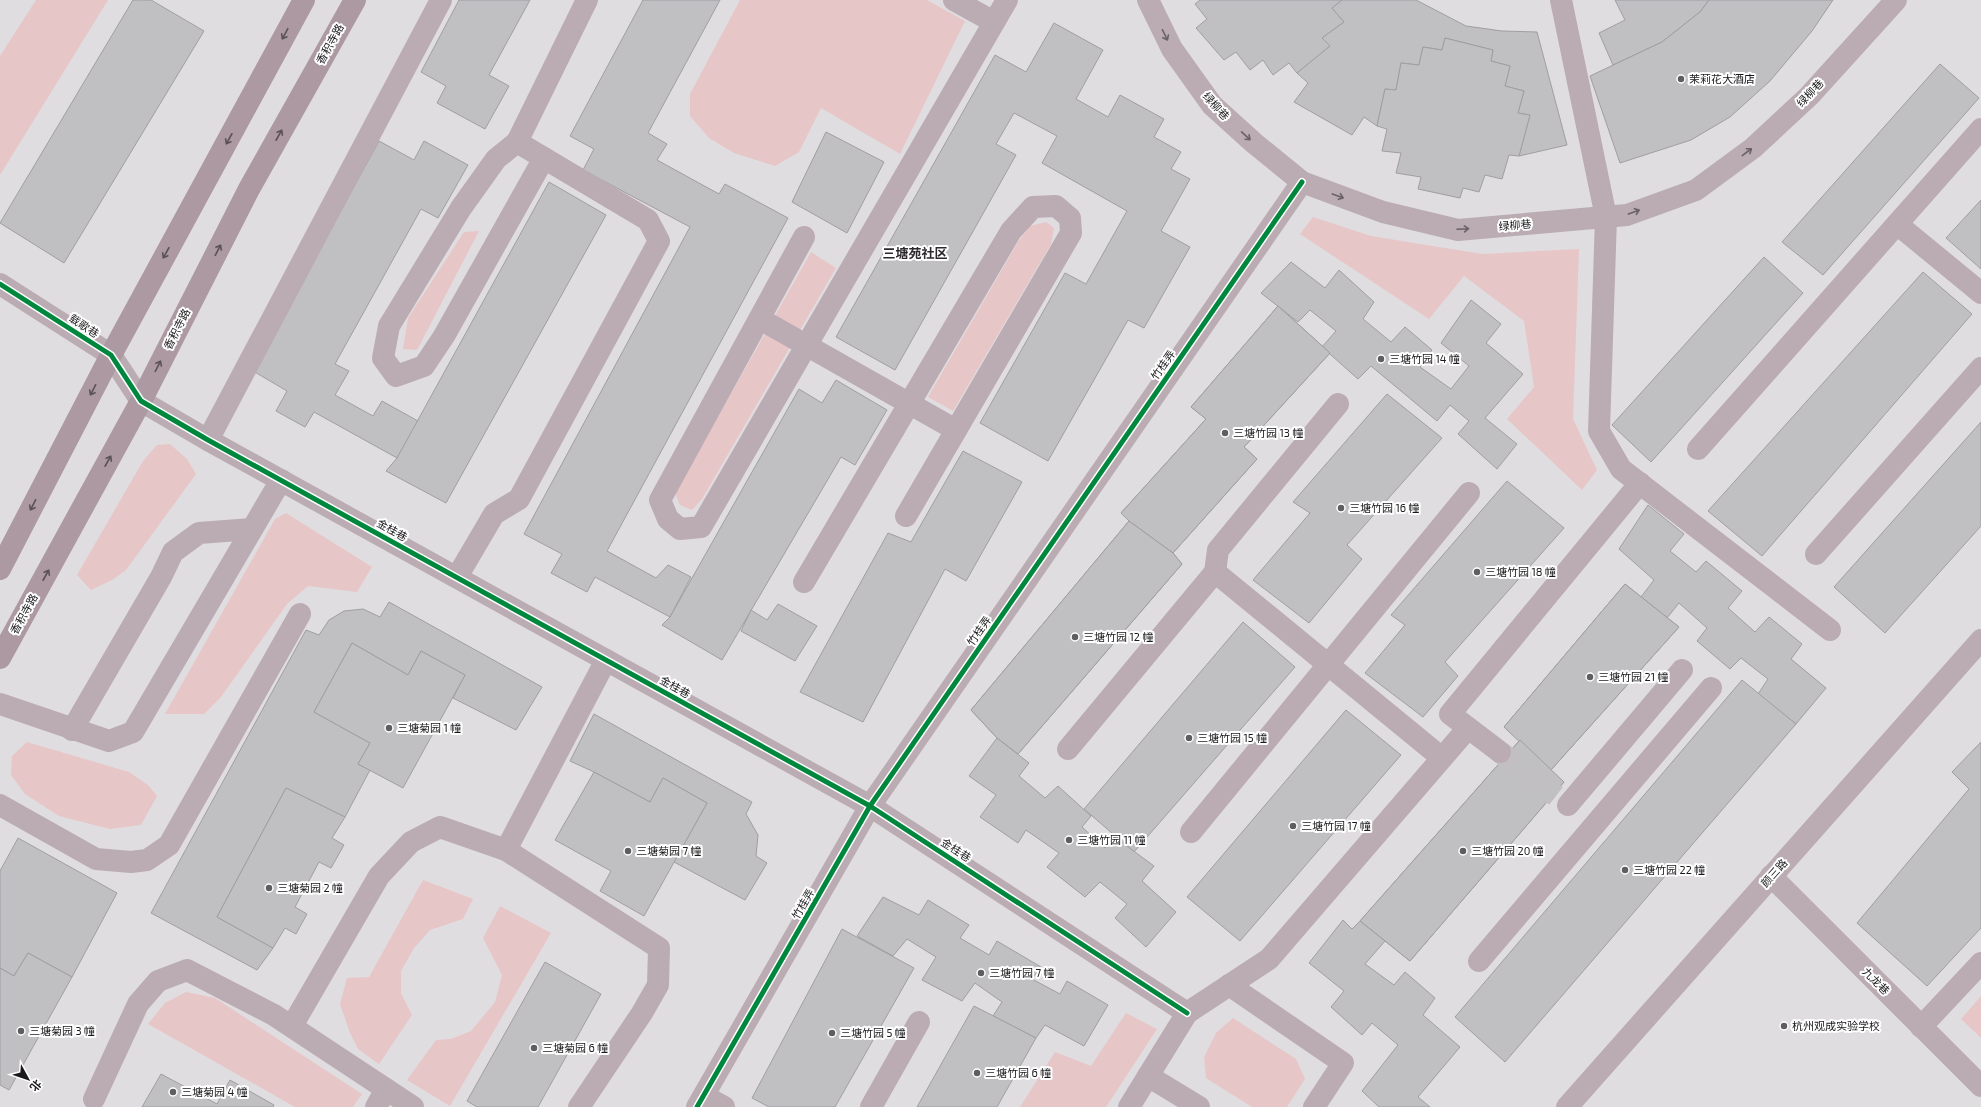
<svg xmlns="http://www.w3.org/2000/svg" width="1981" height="1107" font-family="'Exo 2','Noto Sans SC',sans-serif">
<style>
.green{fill:#e7c6c7}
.building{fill:#c0bfc2;stroke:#a09ea1}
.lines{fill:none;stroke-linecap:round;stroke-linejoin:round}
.minor-tunnel{stroke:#c2bfc3;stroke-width:22;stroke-dasharray:22 11;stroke-linecap:butt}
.minor{stroke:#baacb2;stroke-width:22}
.major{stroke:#ac99a2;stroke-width:22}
.cycleway-casing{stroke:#fff;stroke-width:8}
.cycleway{stroke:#00873e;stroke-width:5}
.oneway{stroke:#5b5257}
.oneway2{stroke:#6a6266}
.poi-dot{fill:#5f5d60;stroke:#fff;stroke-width:1.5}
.labels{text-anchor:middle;stroke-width:4;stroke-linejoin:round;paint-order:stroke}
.street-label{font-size:11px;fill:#19181a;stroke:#fff}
.poi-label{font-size:11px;fill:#19181a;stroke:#fff;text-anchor:start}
.quarter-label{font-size:13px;font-weight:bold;fill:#2c282d;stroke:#fff}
</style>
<rect width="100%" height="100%" fill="#e0dde1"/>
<g class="green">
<path d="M36,0H108L0,175V56Z"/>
<path d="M740,0H927L965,21L900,154L821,108L799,152L775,166L734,153L709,138L690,116V94Z"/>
<path d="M1313,217L1371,236L1482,254L1579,249L1573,419L1597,470L1582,490L1507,419L1534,387L1524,321L1464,276L1429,319L1300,234Z"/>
<path d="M1046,222L1054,228L1051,244L953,411L928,397L1018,242L1030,226Z"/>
<path d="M479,231L417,350L403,349L408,318L464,232Z"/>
<path d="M811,252L836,268L702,499L692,510L680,505L675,493Z"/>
<path d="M170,444L187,459L196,474L126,570L112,580L91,590L77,575L143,461L157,445Z"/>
<path d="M286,513L372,567L357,592L308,586L287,604L221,697L204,714H165L275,519Z"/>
<path d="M27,742L129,772L148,785L157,796L141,825L110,829L59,816L25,794L11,775L12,756Z"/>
<path d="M423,880L473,899L463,919L430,930L414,948L401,971V993L412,1015L379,1064L358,1049L350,1033L340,1004L347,978L369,977Z"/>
<path d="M500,906L551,933L450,1106L407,1080L436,1040L451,1039L471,1031L495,1002L502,975L483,938Z"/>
<path d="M186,992L215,998L362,1094L353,1107H295L148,1024L165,1003Z"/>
<path d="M1981,996V1038L1961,1019Z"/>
<path d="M1126,1013L1157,1029L1106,1107H1020L1055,1052L1091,1066Z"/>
<path d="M1233,1018L1296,1059L1305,1079L1287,1107H1252L1206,1078L1204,1057L1216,1033Z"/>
</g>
<g class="building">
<path d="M133,0H151L204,31L64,263L0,223Z"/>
<path d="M459,0H530L489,75L509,86L485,129L437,103L446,86L421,72Z"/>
<path d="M643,0H720L648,133L667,144L657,160L719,194L725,184L788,218L607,551L656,578L668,565L691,577L670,617L595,577L587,592L551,573L562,554L524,534L690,227L583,170L594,149L570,136Z"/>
<path d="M1200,0H1342L1332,8L1344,22L1322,38L1330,46L1297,73L1289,63L1273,75L1263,60L1250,70L1236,52L1224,60L1196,28L1207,19L1195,4Z"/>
<path d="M1342,0H1416L1466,26L1502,31L1537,32L1567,145L1519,156L1530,115L1518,113L1524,91L1505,86L1510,66L1491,61L1493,50L1445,38L1442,50L1423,47L1419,65L1401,63L1396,90L1385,89L1377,126L1364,117L1352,135L1294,102L1308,83L1297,73L1330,46L1322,38L1344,22L1332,8Z"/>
<path d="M1615,0H1709L1700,12L1662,42L1613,65L1599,33L1625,20Z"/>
<path d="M1709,0H1833L1812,31L1770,81L1730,117L1691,140L1620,163L1590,76L1662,42L1700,12Z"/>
<path d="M1054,23L1103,50L1076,99L1108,117L1120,95L1164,119L1154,137L1181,152L1171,169L1190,179L1161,231L1190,247L1144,328L1128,320L1048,461L980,423L1065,273L1086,284L1127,211L1042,163L1057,136L1014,113L996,144L1016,155L895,370L836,337L995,55L1026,72Z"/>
<path d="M1445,38L1493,50L1491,61L1510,66L1505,86L1524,91L1518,113L1530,115L1519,156L1509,155L1502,179L1485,175L1479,192L1463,188L1460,198L1418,189L1421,177L1396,173L1401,153L1382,151L1387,129L1377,126L1385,89L1396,90L1401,63L1419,65L1423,47L1442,50Z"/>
<path d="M1940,64L1979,98L1823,275L1782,242Z"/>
<path d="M826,132L884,162L847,233L792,202Z"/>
<path d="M379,141L414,160L424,141L468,165L438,218L421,209L335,364L349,371L335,395L373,416L382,401L418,421L397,458L314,412L305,427L276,411L287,391L253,371Z"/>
<path d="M549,182L606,215L446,503L386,471L397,458Z"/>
<path d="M1981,200V269L1946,238Z"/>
<path d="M1764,257L1803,293L1651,462L1612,425Z"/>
<path d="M1291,262L1325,288L1339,270L1374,302L1363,319L1391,342L1405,327L1432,350L1420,367L1451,389L1469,366L1441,343L1471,300L1501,324L1486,343L1523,374L1485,418L1517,444L1497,469L1458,434L1469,421L1450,405L1437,421L1371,366L1358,379L1322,347L1336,331L1310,310L1298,322L1261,293Z"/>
<path d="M1923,272L1972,314L1762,556L1708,511Z"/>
<path d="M1278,306L1330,353L1244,447L1257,459L1173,553L1182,564L1018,754L997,738L971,710L1129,521L1121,513L1206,419L1191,407Z"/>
<path d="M1278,306L1330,353L1244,447L1257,459L1173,553L1129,521L1121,513L1206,419L1191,407Z"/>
<path d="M836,380L887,410L855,465L841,457L722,660L662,625L670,617L799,389L822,403Z"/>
<path d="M1387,394L1442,438L1347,545L1362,559L1309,623L1253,580L1310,513L1293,502Z"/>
<path d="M1981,422V526L1885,633L1834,587Z"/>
<path d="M963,451L1022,482L966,581L945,569L863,722L800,692L888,533L911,542Z"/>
<path d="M1507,481L1564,528L1445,662L1458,676L1423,717L1365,673L1405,625L1391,615Z"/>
<path d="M1648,505L1684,534L1670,551L1696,572L1706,561L1742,591L1728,608L1755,632L1769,617L1802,644L1791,659L1826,688L1796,724L1758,694L1768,679L1741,658L1730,669L1697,641L1707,628L1679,603L1667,618L1641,597L1654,580L1619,549Z"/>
<path d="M1129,521L1173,553L1182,564L1018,754L997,738L971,710Z"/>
<path d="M1625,584L1679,627L1550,771L1564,782L1410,961L1360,921L1520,740L1504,727Z"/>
<path d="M1625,584L1679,627L1550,771L1504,727Z"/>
<path d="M389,602L542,687L516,730L453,698L465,675L421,651L408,675L352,643L314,712L370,743L358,764L370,770L345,817L286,788L217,917L273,948L257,970L151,913L306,630L319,635L329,620L344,611L363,609L380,617Z"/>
<path d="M778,604L817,626L795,661L741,631L751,610L767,620Z"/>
<path d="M1243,622L1295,667L1134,852L1084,809Z"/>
<path d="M352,643L408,675L421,651L465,675L403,788L358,764L370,743L314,712Z"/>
<path d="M1742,680L1796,724L1505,1062L1455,1017Z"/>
<path d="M1346,710L1401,755L1240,941L1187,897Z"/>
<path d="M594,714L752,802L746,814L758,835L756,856L767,863L745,900L674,862L707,803L663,778L650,802L594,772L570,761Z"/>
<path d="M997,738L1029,763L1019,776L1045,798L1058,786L1091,816L1082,827L1105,848L1116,838L1154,866L1142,881L1176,912L1146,947L1115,918L1127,904L1100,882L1085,897L1047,867L1059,853L1026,830L1018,843L980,817L996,795L969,776Z"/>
<path d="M1520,740L1564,782L1410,961L1360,921Z"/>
<path d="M1981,742V928L1927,986L1857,923L1969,789L1952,772Z"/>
<path d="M594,772L650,802L663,778L707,803L644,916L600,891L611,871L555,840Z"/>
<path d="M286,788L345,817L332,838L344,845L331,868L319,862L295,907L307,914L296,934L285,928L273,948L217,917Z"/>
<path d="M18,838L117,893L72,977L28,953L14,976L0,968V871Z"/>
<path d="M883,897L919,915L928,900L969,925L960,938L989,955L997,941L1041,967L1032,979L1060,994L1067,981L1108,1005L1084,1046L1045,1025L1036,1038L993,1016L1002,1002L975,983L962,1001L922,980L936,957L907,939L893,956L857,936Z"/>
<path d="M1343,920L1352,929L1360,921L1385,941L1365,964L1394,985L1405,972L1435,998L1423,1015L1460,1047L1418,1097L1430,1107H1379L1362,1091L1398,1045L1372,1023L1362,1035L1331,1007L1344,991L1309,963Z"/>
<path d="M842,929L914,968L835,1107H769L752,1098Z"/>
<path d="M28,953L72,977L9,1090L0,1085V968L14,976Z"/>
<path d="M545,962L601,994L538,1107H477L467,1101Z"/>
<path d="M974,1006L1036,1038L997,1107H917Z"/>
<path d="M161,1074L217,1104L230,1080L274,1105L273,1107H142Z"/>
</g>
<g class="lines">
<path class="minor-tunnel" d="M1500,752L1556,796"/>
<g class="minor">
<path d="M954,0L994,22"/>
<path d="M1148,0L1172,49L1212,105L1254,143L1302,182L1383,212L1458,230L1627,215L1696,190L1753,148L1809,96L1896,0"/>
<path d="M1561,0L1606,217L1599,431L1621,469L1830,630"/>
<path d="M544,158L444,336L424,366L396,376L383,358L389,326L461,208L496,159L517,142L587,0"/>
<path d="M1897,224L1981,293"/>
<path d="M804,237L660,500L668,519L680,529L701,527L1007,0"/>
<path d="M0,284L111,355L141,401L208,440L870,806L1187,1013"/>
<path d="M760,319L956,430"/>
<path d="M208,440L441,0"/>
<path d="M1698,449L1981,129"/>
<path d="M1816,554L1981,368"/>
<path d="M1215,572L1442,758"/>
<path d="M457,577L494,514L519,499L659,241L648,220L517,142"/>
<path d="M804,582L1011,231L1033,207L1056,206L1070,218L1071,233L906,516"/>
<path d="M0,704L109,741L133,732L281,480"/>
<path d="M72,730L161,577L173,552L199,533L252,529"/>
<path d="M1068,749L1215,572L1218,550L1338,404"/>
<path d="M1500,752L1450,714L1640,483"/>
<path d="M0,805L96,859L131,862L147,860L169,845L300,614"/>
<path d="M1568,805L1682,670"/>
<path d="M1191,832L1469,493"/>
<path d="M506,850L606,660"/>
<path d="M1771,876L1981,1086"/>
<path d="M1479,961L1711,688"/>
<path d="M1229,985L1343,1063L1314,1107"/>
<path d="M292,1026L379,876L411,842L440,827L506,850L659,948L658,985L642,1013L579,1107"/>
<path d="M1921,1027L1981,963"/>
<path d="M1148,1076L1199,1107"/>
<path d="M704,1096L724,1107"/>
<path d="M94,1099L138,1004L158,981L187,970L274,1015L413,1107"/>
<path d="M376,1107L386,1089"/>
<path d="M697,1107L870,806L1302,182"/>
<path d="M871,1107L919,1022"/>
<path d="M1129,1107L1187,1013L1269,959L1468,728"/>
<path d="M1567,1107L1981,640"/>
</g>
<g class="major">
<path d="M0,569L111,355L304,0"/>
<path d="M0,658L141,401L249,189L355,0"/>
</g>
<defs>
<g id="cycleway">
<path d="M0,284L111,355L141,401L208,440L870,806L1187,1013"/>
<path d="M697,1107L870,806L1302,182"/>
</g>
</defs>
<use href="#cycleway" class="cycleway-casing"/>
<use href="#cycleway" class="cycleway"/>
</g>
<defs><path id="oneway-shaft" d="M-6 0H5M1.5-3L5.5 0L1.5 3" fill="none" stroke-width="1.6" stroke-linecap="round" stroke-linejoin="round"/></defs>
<g class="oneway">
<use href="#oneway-shaft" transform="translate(285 34) rotate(118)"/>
<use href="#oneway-shaft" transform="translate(279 135) rotate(-61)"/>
<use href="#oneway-shaft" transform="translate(229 139) rotate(119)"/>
<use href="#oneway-shaft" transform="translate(218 250) rotate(-63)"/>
<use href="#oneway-shaft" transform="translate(166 253) rotate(119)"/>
<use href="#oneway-shaft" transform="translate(158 366) rotate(-63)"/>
<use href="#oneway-shaft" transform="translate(93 390) rotate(117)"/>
<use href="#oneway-shaft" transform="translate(108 461) rotate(-61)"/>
<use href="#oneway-shaft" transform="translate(33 505) rotate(117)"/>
<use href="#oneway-shaft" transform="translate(46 575) rotate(-61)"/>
</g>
<g class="oneway2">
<use href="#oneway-shaft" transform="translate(1165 35) rotate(64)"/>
<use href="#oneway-shaft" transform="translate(1246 136) rotate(43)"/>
<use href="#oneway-shaft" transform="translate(1747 152) rotate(-37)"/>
<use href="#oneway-shaft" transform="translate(1338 196) rotate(20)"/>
<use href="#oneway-shaft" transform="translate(1634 212) rotate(-20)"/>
<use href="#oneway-shaft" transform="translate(1463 229) rotate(-3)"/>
</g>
<g class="poi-dot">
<circle cx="1681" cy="79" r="4"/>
<circle cx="1381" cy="359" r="4"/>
<circle cx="1225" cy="433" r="4"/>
<circle cx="1341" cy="508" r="4"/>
<circle cx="1477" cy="572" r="4"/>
<circle cx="1075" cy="637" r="4"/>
<circle cx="1590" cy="677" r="4"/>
<circle cx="389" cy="728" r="4"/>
<circle cx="1189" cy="738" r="4"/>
<circle cx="1293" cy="826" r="4"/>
<circle cx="1069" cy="840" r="4"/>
<circle cx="628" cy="851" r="4"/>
<circle cx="1463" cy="851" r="4"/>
<circle cx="1625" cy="870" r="4"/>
<circle cx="269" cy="888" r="4"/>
<circle cx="981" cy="973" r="4"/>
<circle cx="1784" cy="1026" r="4"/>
<circle cx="21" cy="1031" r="4"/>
<circle cx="832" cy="1033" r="4"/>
<circle cx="534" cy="1048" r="4"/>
<circle cx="977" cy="1073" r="4"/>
<circle cx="173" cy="1092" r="4"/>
</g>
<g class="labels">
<g class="street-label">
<text transform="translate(330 44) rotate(-61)" y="4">香积寺路</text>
<text transform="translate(1810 93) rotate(-46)" y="4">绿柳巷</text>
<text transform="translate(1216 106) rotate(48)" y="4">绿柳巷</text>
<text transform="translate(1515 225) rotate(-5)" y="4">绿柳巷</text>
<text transform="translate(84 326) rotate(33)" y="4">载歌巷</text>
<text transform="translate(177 329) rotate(-63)" y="4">香积寺路</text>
<text transform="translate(1163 365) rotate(-55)" y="4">竹桂弄</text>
<text transform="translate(392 530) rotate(29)" y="4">金桂巷</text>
<text transform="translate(24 614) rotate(-61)" y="4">香积寺路</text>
<text transform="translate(979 631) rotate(-55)" y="4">竹桂弄</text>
<text transform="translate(675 687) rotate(29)" y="4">金桂巷</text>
<text transform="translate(956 850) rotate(33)" y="4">金桂巷</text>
<text transform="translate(1774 873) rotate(-48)" y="4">颜三路</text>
<text transform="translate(803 904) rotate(-60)" y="4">竹桂弄</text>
<text transform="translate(1876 981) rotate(45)" y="4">九龙巷</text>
</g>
<g class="poi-label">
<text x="1689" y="83">茉莉花大酒店</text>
<text x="1389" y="363">三塘竹园 14 幢</text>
<text x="1233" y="437">三塘竹园 13 幢</text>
<text x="1349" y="512">三塘竹园 16 幢</text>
<text x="1485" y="576">三塘竹园 18 幢</text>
<text x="1083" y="641">三塘竹园 12 幢</text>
<text x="1598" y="681">三塘竹园 21 幢</text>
<text x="397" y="732">三塘菊园 1 幢</text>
<text x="1197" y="742">三塘竹园 15 幢</text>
<text x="1301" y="830">三塘竹园 17 幢</text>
<text x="1077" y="844">三塘竹园 11 幢</text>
<text x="636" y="855">三塘菊园 7 幢</text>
<text x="1471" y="855">三塘竹园 20 幢</text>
<text x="1633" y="874">三塘竹园 22 幢</text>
<text x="277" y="892">三塘菊园 2 幢</text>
<text x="989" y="977">三塘竹园 7 幢</text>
<text x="1792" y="1030">杭州观成实验学校</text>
<text x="29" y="1035">三塘菊园 3 幢</text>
<text x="840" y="1037">三塘竹园 5 幢</text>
<text x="542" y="1052">三塘菊园 6 幢</text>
<text x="985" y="1077">三塘竹园 6 幢</text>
<text x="181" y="1096">三塘菊园 4 幢</text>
</g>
<g class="quarter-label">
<text x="915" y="258">三塘苑社区</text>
</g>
</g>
<g transform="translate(28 1079) rotate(130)" stroke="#ffffff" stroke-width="3" paint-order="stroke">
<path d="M0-3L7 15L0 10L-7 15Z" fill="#19181a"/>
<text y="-6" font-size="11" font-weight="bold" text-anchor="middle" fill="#19181a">北</text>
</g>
</svg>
